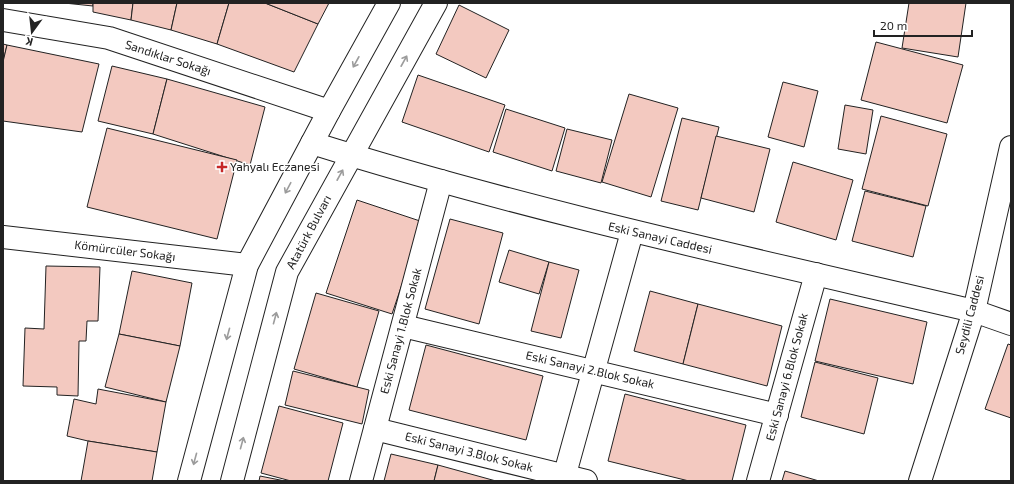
<svg xmlns="http://www.w3.org/2000/svg" width="1014" height="484" font-family="'Exo 2',sans-serif">
<style>
.building{fill:#f3c9c0;stroke:#222}
.lines{fill:none;stroke-linecap:round;stroke-linejoin:round}
.street-casing{stroke:#222;stroke-width:24}
.secondary-casing{stroke:#222;stroke-width:24}
.street{stroke:#fff;stroke-width:22}
.secondary{stroke:#fff;stroke-width:22}
.oneway{stroke:#9c9c9c}
.poi-dot{fill:#c62828;stroke:#fff;stroke-width:1.5}
.labels{text-anchor:middle;stroke-width:3;stroke-linejoin:round;paint-order:stroke}
.street-label{font-size:12px;fill:#222;stroke:#fff}
.poi-label{font-size:12px;fill:#222;stroke:#fff;text-anchor:start}
</style>
<rect width="100%" height="100%" fill="#fff"/>
<g class="building">
<path d="M64,3H93V6Z"/>
<path d="M93,3H133L131,20L93,12Z"/>
<path d="M133,3H177L171,30L131,20Z"/>
<path d="M177,3H229L217,44L171,30Z"/>
<path d="M229,3H265L318,24L294,72L217,44Z"/>
<path d="M265,3H329L318,24Z"/>
<path d="M909,3H966L958,57L902,48Z"/>
<path d="M459,5L509,30L486,78L436,54Z"/>
<path d="M876,42L963,65L947,123L861,100Z"/>
<path d="M3,44L7,45L3,62Z"/>
<path d="M7,45L99,64L82,132L3,121V62Z"/>
<path d="M112,66L167,79L153,134L98,121Z"/>
<path d="M418,75L505,105L489,152L402,122Z"/>
<path d="M167,79L265,107L250,165L153,134Z"/>
<path d="M783,82L818,91L804,147L768,137Z"/>
<path d="M629,94L678,108L651,197L602,182Z"/>
<path d="M845,105L873,110L866,154L838,149Z"/>
<path d="M506,109L565,128L552,171L493,152Z"/>
<path d="M881,116L947,134L928,206L862,189Z"/>
<path d="M682,118L719,127L698,210L661,201Z"/>
<path d="M107,128L237,160L217,239L87,207Z"/>
<path d="M567,129L612,140L601,183L556,171Z"/>
<path d="M716,136L770,149L754,212L701,198Z"/>
<path d="M793,162L853,180L836,240L776,222Z"/>
<path d="M865,191L926,206L913,257L852,241Z"/>
<path d="M357,200L423,222L392,314L326,293Z"/>
<path d="M450,219L503,233L479,324L425,309Z"/>
<path d="M509,250L549,262L539,294L499,282Z"/>
<path d="M549,262L579,270L561,338L531,331Z"/>
<path d="M46,266L100,267L98,321H87L86,341H79L78,396L57,395V387L23,386L25,328L44,329Z"/>
<path d="M132,271L192,283L180,346L119,334Z"/>
<path d="M650,291L698,304L683,364L634,351Z"/>
<path d="M316,293L379,311L357,387L294,369Z"/>
<path d="M830,299L927,322L913,384L815,361Z"/>
<path d="M698,304L782,326L767,386L683,364Z"/>
<path d="M119,334L180,346L166,402L105,387Z"/>
<path d="M1008,344L1011,345V418L985,409Z"/>
<path d="M426,345L543,376L526,440L409,410Z"/>
<path d="M815,362L878,378L864,434L801,417Z"/>
<path d="M293,371L369,390L362,424L285,405Z"/>
<path d="M98,389L166,402L157,452L88,441L67,436L74,399L96,404Z"/>
<path d="M625,394L746,425L732,481H689L608,461Z"/>
<path d="M279,406L343,423L328,481H291L261,473Z"/>
<path d="M88,441L157,452L152,481H81Z"/>
<path d="M391,454L438,465L434,481H384Z"/>
<path d="M438,465L496,481H434Z"/>
<path d="M785,471L819,481H782Z"/>
<path d="M260,476L285,481H259Z"/>
</g>
<g class="lines">
<defs>
<g id="street">
<path d="M3,20L109,38L329,111"/>
<path d="M3,237L247,265"/>
<path d="M403,326L777,415"/>
<path d="M375,429L586,481"/>
<path d="M361,481L441,181"/>
<path d="M563,481L632,232"/>
<path d="M758,481L816,274"/>
</g>
<g id="secondary">
<path d="M312,143C529,211 752,259 974,311L1011,324"/>
<path d="M189,481L247,265L329,111L389,3"/>
<path d="M232,481L287,272L436,3"/>
<path d="M920,481L974,311L1011,147"/>
</g>
</defs>
<use href="#street" class="street-casing"/>
<use href="#secondary" class="secondary-casing"/>
<use href="#street" class="street"/>
<use href="#secondary" class="secondary"/>
</g>
<defs><path id="oneway-shaft" d="M-6 0H5M1.5-3L5.5 0L1.5 3" fill="none" stroke-width="1.6" stroke-linecap="round" stroke-linejoin="round"/></defs>
<g class="oneway">
<use href="#oneway-shaft" transform="translate(404 61) rotate(-61)"/>
<use href="#oneway-shaft" transform="translate(356 62) rotate(119)"/>
<use href="#oneway-shaft" transform="translate(340 175) rotate(-61)"/>
<use href="#oneway-shaft" transform="translate(288 188) rotate(118)"/>
<use href="#oneway-shaft" transform="translate(275 318) rotate(-75)"/>
<use href="#oneway-shaft" transform="translate(228 334) rotate(105)"/>
<use href="#oneway-shaft" transform="translate(242 443) rotate(-75)"/>
<use href="#oneway-shaft" transform="translate(195 459) rotate(105)"/>
</g>
<path class="poi-dot" d="M220 161h4v4h4v4h-4v4h-4v-4h-4v-4h4z"/>
<g class="labels">
<g class="street-label">
<text transform="translate(168 58) rotate(18)" y="4">Sandıklar Sokağı</text>
<text transform="translate(309 232) rotate(-62)" y="4">Atatürk Bulvarı</text>
<text transform="translate(660 238) rotate(13)" y="4">Eski Sanayi Caddesi</text>
<text transform="translate(125 251) rotate(7)" y="4">Kömürcüler Sokağı</text>
<text transform="translate(970 315) rotate(-75)" y="4">Seydili Caddesi</text>
<text transform="translate(401 331) rotate(-75)" y="4">Eski Sanayi 1.Blok Sokak</text>
<text transform="translate(590 370) rotate(13)" y="4">Eski Sanayi 2.Blok Sokak</text>
<text transform="translate(787 377) rotate(-75)" y="4">Eski Sanayi 6.Blok Sokak</text>
<text transform="translate(469 452) rotate(14)" y="4">Eski Sanayi 3.Blok Sokak</text>
</g>
<g class="poi-label">
<text x="230" y="171">Yahyalı Eczanesi</text>
</g>
</g>
<rect width="1014" height="484" fill="none" stroke="#222222" stroke-width="8"/>
<g transform="translate(32 32) rotate(195)" stroke="#ffffff" stroke-width="3" paint-order="stroke">
<path d="M0-3L7 15L0 10L-7 15Z" fill="#222222"/>
<text y="-6" font-size="11" font-weight="bold" text-anchor="middle" fill="#222222">K</text>
</g>
<path d="M874 30v6h98v-6" fill="none" stroke="#222222" stroke-width="2"/>
<text x="880" y="30" font-size="12" fill="#222222" stroke="#ffffff" stroke-width="3" paint-order="stroke">20 m</text>
</svg>
